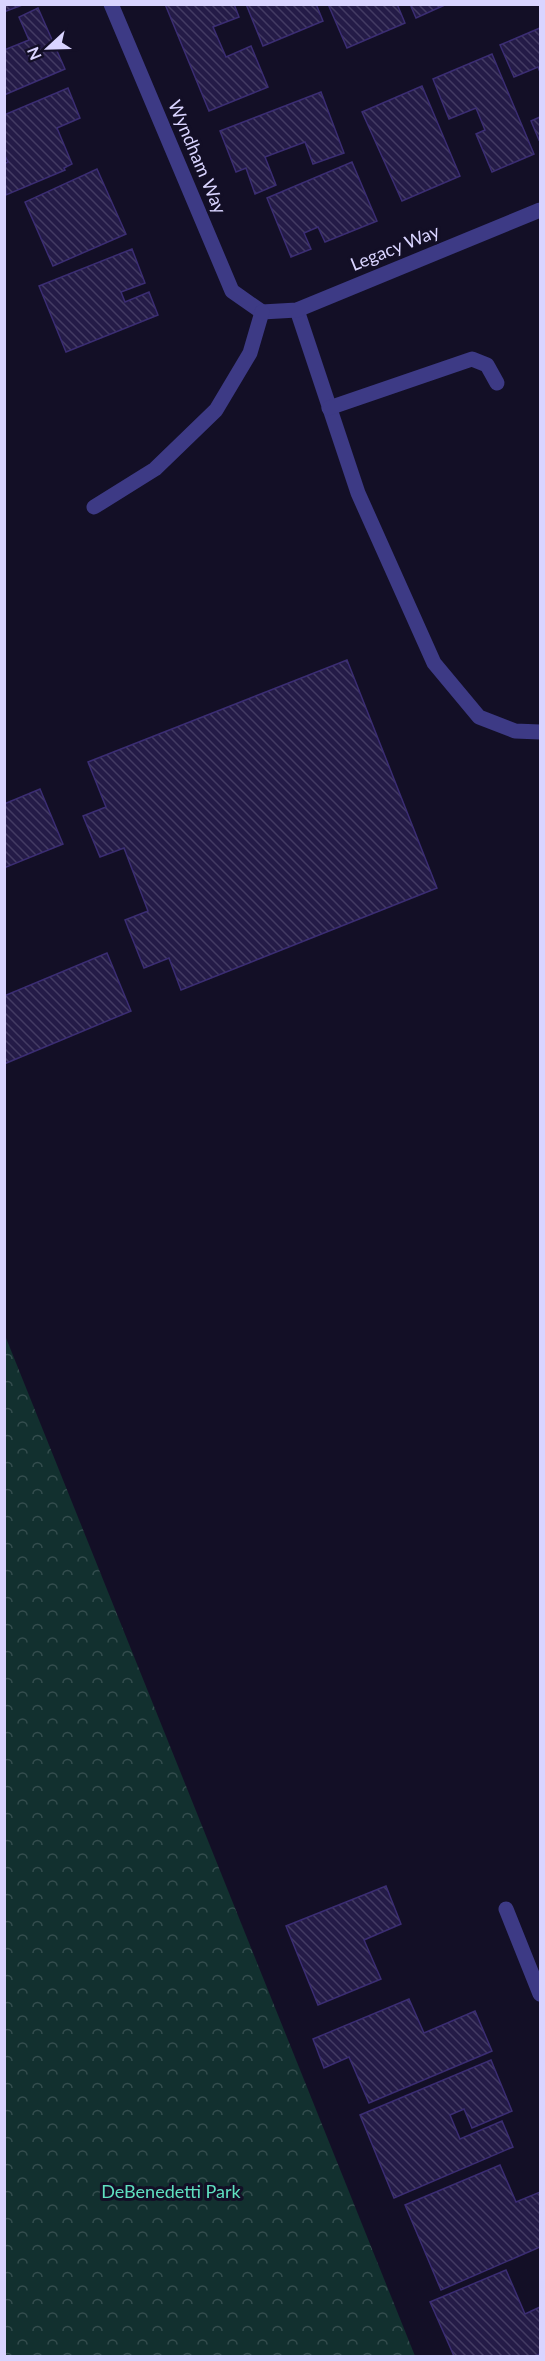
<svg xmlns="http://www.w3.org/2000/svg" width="545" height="2361" font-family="Lato,sans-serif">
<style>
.park{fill:url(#park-crowns)}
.building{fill:url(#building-back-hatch);stroke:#3b2d73;stroke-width:1.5}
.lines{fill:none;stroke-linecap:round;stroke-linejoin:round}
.service{stroke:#3d3a85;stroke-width:15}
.minor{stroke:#3d3a85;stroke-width:15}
.labels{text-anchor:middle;stroke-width:6;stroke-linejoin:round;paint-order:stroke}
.street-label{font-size:18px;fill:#d9d4ff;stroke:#130f26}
.park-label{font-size:18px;fill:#5fe0c0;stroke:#130f26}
</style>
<defs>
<pattern id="park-crowns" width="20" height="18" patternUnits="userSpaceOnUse" patternTransform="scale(1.5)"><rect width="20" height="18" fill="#12302f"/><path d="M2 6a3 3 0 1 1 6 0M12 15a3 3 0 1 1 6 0" fill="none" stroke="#344d4e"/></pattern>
<pattern id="building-back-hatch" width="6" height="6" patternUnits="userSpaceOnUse" patternTransform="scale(1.5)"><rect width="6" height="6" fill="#241b47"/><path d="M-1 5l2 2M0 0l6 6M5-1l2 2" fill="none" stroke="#433b63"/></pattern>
</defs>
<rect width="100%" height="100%" fill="#130f26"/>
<path class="park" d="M4,1333L415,2356H5Z"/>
<g class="building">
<path d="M4,4H25L4,12Z"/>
<path d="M165,4H234L239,17L213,27L226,57L251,46L268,87L209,111Z"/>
<path d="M246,4H316L323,21L263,46Z"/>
<path d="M328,4H397L405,23L347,48Z"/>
<path d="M410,4H447L416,18Z"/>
<path d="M38,8L65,69L4,95V50L29,40L19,17Z"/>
<path d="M540,28V72L538,67L514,77L500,45Z"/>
<path d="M492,54L534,154L492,172L476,134L485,130L476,108L449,119L433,79Z"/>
<path d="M422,86L460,176L402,201L362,112Z"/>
<path d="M68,88L80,118L57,128L72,164L64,168L65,170L6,195L4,164L8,162L4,154V115Z"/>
<path d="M321,92L344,153L313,164L305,142L265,157L276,185L255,194L246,168L236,172L220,131Z"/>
<path d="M540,117V139L539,140L531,121Z"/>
<path d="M352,162L377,221L325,242L318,227L304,233L311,249L291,257L267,198Z"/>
<path d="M97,169L126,234L53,266L25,202Z"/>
<path d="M132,249L145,283L121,292L125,302L149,292L158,315L66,352L39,286Z"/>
<path d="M347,660L437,888L181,990L169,958L144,968L125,920L148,911L124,848L100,857L83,816L106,807L88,762Z"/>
<path d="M40,789L63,844L4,868V804Z"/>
<path d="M107,953L131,1011L4,1064V996Z"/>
<path d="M386,1886L401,1924L364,1940L381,1979L318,2005L286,1926Z"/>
<path d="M409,1999L424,2033L475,2011L492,2051L369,2103L349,2057L324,2068L313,2039Z"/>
<path d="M491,2060L512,2111L472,2128L464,2109L450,2115L460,2139L502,2121L513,2147L394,2198L360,2115Z"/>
<path d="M500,2165L516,2202L540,2192V2247L441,2290L405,2205Z"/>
<path d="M506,2270L525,2314L540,2307V2354L535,2356H454L430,2302Z"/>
</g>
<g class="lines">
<g class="service">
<path d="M297,310L358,493L434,663L479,717L515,731L540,732"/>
<path d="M329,408L472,359L487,365L497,383"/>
</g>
<g class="minor">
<path d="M111,4L232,291L262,312"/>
<path d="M262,312L297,310L540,210"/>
<path d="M94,507L155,469L216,410L250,353L262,312"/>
<path d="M506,1909L540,1994"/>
</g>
</g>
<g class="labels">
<g class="street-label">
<text transform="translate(197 157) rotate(67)" y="6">Wyndham Way</text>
<text transform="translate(395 248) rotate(-22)" y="6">Legacy Way</text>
</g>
<g class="park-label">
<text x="171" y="2198">DeBenedetti Park</text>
</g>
</g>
<rect width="545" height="2361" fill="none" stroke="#d9d4ff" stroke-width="12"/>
<g transform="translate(48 48) rotate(248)" stroke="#130f26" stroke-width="4.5" paint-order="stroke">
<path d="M0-4.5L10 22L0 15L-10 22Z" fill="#d9d4ff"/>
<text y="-9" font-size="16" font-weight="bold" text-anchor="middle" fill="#d9d4ff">N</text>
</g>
</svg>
